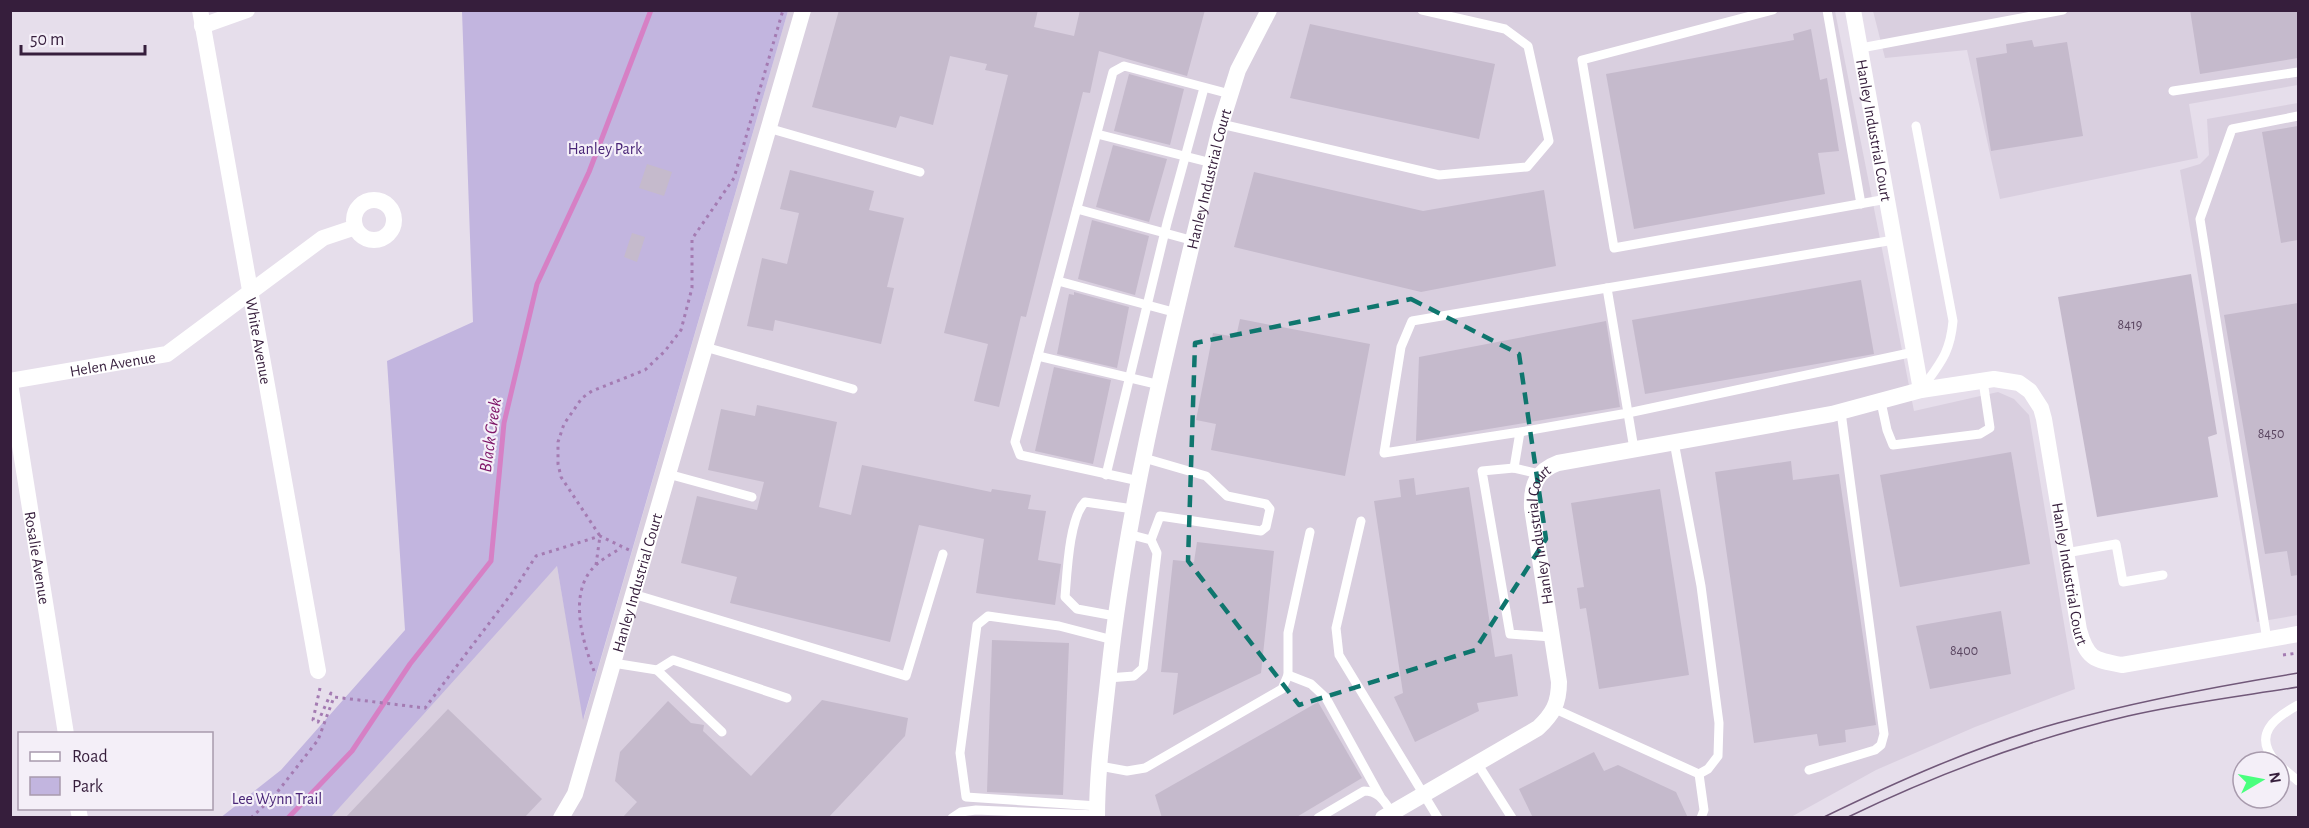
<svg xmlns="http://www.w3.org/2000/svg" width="2309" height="828" font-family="'Alegreya Sans',sans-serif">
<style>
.built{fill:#d9cfdf}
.green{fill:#c2b5df}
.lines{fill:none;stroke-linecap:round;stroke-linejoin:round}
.stream{stroke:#d680c5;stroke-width:5}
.building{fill:#c5bacc}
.path{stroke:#a47bb2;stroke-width:3;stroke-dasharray:3 4.5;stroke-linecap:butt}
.service{stroke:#fff;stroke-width:9}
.minor{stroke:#fff;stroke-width:16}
.tertiary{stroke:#fff;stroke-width:16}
.tram{stroke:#715879;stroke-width:1.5}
.marked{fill:none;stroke:#0f766e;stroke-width:4.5;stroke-dasharray:12 8;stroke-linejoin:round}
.labels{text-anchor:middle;stroke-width:4.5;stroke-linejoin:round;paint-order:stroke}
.number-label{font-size:14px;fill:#5a4560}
.street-label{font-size:16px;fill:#361e3c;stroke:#f4eff8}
.park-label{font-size:16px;fill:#492577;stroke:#f4eff8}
.water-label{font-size:18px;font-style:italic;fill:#7d1366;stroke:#f4eff8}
</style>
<rect width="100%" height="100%" fill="#e6deeb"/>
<g class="built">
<path d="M788,11H1835L1914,411L1998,392L2014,399L2029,415L2075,689L1975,727L1876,770L1791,817L310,818L557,566L584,718Z"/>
<path d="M1873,11H2298V85L2189,104L2198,158L2000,199L1967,50L1885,58Z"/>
<path d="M2298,103V615L2257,622L2180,170L2200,164L2209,155L2207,119Z"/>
</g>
<path class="green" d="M462,11H788L583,720L557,566L331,817L220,818L281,770L405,630L387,361L473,322Z"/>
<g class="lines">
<path class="stream" d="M288,818L352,751L410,664L491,561L504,423L537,284L589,172L651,10"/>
</g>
<g class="building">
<path d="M839,10H1038L1034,27L1074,36L1080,10H1205L1187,76L1099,51L1090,93L1083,92L1026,317L1021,316L999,407L974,401L988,344L944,333L1008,75L985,70L987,64L950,56L933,125L900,116L896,128L812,107Z"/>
<path d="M2190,10H2298V58L2200,74Z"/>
<path d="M1310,24L1495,64L1479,139L1290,98Z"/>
<path d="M1811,29L1820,80L1827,78L1839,151L1818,153L1825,194L1634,229L1606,74L1794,40L1793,34Z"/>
<path d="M2032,40L2034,47L2067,42L2083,136L1991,151L1976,58L2007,53L2006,44Z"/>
<path d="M1129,74L1184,89L1170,145L1114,131Z"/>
<path d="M2298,126V240L2281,243L2262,132Z"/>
<path d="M1113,145L1167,159L1149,222L1096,207Z"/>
<path d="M647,164L672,172L664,196L639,188Z"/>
<path d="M790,170L874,191L869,210L904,218L887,287L894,288L881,344L775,320L773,331L747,326L762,258L787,264L799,213L780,209Z"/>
<path d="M1254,172L1423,211L1544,190L1556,266L1421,292L1234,247Z"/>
<path d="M1092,220L1149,236L1135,295L1078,279Z"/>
<path d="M632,233L645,237L637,262L624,257Z"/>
<path d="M2191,274L2217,434L2208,437L2218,497L2097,517L2058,297Z"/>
<path d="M1861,280L1874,354L1645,394L1632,320Z"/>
<path d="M1074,292L1129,307L1117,368L1057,354L1069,294L1074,295Z"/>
<path d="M2298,303V575L2291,576L2287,551L2265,554L2224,315Z"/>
<path d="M1240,319L1370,344L1345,476L1211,450L1216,424L1196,420L1213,333L1236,337Z"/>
<path d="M1606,321L1620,407L1416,441L1419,357Z"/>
<path d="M1054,367L1111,380L1093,464L1035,451Z"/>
<path d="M757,405L837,422L819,507L851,515L862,465L991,492L992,489L1031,495L1028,509L1046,511L1038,560L1061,564L1055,605L976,593L984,539L919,525L890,642L730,603L737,577L681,563L697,496L757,510L764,482L708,470L721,409L755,416Z"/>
<path d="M2011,452L2030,564L1900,587L1880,475Z"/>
<path d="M1791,461L1793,480L1839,474L1876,725L1845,730L1846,742L1819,746L1817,734L1754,743L1715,472Z"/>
<path d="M1414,478L1416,495L1469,487L1495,657L1512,654L1518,696L1477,703L1479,711L1415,742L1394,697L1403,693L1374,501L1401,497L1399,480Z"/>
<path d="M1660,489L1689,675L1599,689L1586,608L1580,609L1577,588L1584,587L1571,503Z"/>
<path d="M1197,542L1274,551L1261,673L1173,715L1178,673L1161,672L1173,560L1194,562Z"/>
<path d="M2001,611L2011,674L1930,689L1916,626Z"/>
<path d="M992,640L1069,643L1063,795L987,792Z"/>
<path d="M822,700L908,718L905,736L828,818H622L637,802L615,781L620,752L668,701L691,723L704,725L703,731L751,776Z"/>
<path d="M1318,702L1362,778L1295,818H1162L1155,795Z"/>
<path d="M448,709L542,799L524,818H345Z"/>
<path d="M1594,752L1604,771L1618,765L1676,792L1688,818H1533L1519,789Z"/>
</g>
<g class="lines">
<g class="path">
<path d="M596,565L600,536L561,477L558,464V442L564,424L582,398L592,391L645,370L665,351L681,330L692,288V239L734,178L783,10"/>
<path d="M2283,655L2298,653"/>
<path d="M594,671C582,640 567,590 597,564C604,558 613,553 621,548"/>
<path d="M320,688L313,720L318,722L331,693L334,697"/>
<path d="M251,818L275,795L318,740L334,697L425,708L512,593L536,556L600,536L629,550"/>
</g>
<g class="service">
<path d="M1773,10L1582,60L1614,248L1887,199"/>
<path d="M1827,10L1861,204"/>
<path d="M1861,48L2063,10"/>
<path d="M2173,91L2298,72"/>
<path d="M1221,124L1439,175L1527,167L1549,141L1528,46L1505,29L1422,10"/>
<path d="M1916,126L1953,321C1950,354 1940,363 1921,390"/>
<path d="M768,128L920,172"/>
<path d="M1097,134L1212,163"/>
<path d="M1077,209L1194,241"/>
<path d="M1058,281L1177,313"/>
<path d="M1607,288L1894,240"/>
<path d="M705,347L853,389"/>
<path d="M1038,356L1160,385"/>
<path d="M1881,402L1887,430L1893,445L1980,434L1990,428L1983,381"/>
<path d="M1634,449L1628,413L1914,352"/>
<path d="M1144,458L1206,476L1227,496L1266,504L1270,509L1266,527L1261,531L1160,516L1151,540"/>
<path d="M1514,468L1520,432L1628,413L1607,288L1412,321L1401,347L1384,453L1520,432"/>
<path d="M668,474L752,497"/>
<path d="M1539,474L1514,468L1482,471L1510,634L1552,637"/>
<path d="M1106,475L1167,223L1204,88"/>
<path d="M1139,481L1020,455L1015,442L1113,72L1124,66L1230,94"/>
<path d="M1361,521L1336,628L1339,655L1438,818"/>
<path d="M2066,553L2116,544L2123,582L2163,575"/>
<path d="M633,594L906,676L943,554"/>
<path d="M1115,616L1077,609L1065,597C1067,574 1069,518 1085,502L1133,509"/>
<path d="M2267,640L2200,219L2232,129L2298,116"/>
<path d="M613,663L657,670L673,660L787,698"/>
<path d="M657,670L722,732"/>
<path d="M1288,675L1311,684L1326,698L1380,796"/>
<path d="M1108,678L1134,676L1143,668L1157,553L1151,540L1128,534"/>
<path d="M1555,709L1699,774L1708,769L1718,756L1719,723L1701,586L1674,442"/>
<path d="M2276,762C2252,735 2274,718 2298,705"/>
<path d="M1477,763L1512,818"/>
<path d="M2279,765L2298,781"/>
<path d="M1100,766L1127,771L1145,768L1282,689L1288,675V633L1310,532"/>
<path d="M1809,770L1875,750L1881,745L1884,734L1841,412"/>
<path d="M1699,774L1704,810L1701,818"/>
<path d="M1098,806L966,797L960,753L977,625L988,616L1059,626L1113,640"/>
<path d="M952,818L961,812L976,810L1097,815"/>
<path d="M1318,818L1364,791C1379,791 1384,801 1392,813"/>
</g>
<g class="minor">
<path id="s1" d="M200,10L318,671"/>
<path id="s2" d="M1853,10L1921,390"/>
<path d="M202,26L247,10"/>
<circle cx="374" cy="220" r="20"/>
<path id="s3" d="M10,381L167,354L323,238L353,228"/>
<path id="s4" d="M10,383L66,734"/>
<path d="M78,808L80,818"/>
<path id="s5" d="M561,818L575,794L803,10"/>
<path id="s6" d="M1383,818L1538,728C1553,714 1559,703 1559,682L1532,508C1531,486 1536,471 1558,463L1832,414L1921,390L1994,379L2019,383L2030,391L2041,408L2044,419L2079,630C2087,659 2094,660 2122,665L2298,634"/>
</g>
<path class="tertiary" id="s7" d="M1097,818C1097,769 1104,720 1109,672C1129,487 1178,305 1221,124L1238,70L1269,10"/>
<g class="tram">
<path d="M1822,818C1898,781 1976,746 2058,723C2137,701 2218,686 2298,673"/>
<path d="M1846,818C1937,774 2030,739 2128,716C2184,703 2242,696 2298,687"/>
</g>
</g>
<path class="marked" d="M1411,299L1519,354L1546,539L1475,650L1299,705L1188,561L1195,343Z"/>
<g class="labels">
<g class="number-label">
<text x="2130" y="329">8419</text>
<text x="2271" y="438">8450</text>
<text x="1964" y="655">8400</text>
</g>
<g class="street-label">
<text dy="6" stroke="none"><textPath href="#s2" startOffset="122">Hanley Industrial Court</textPath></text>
<text dy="6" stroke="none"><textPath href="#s7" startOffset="650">Hanley Industrial Court</textPath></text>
<text dy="6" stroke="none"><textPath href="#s1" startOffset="336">White Avenue</textPath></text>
<text dy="6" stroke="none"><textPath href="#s3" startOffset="104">Helen Avenue</textPath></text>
<text dy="6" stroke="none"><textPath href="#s6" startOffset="382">Hanley Industrial Court</textPath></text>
<text dy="6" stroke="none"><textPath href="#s4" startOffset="177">Rosalie Avenue</textPath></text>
<text dy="6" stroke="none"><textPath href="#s6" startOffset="1136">Hanley Industrial Court</textPath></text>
<text dy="6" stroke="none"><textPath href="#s5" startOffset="248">Hanley Industrial Court</textPath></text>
</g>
<g class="park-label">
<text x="605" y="154">Hanley Park</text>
<text x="277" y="804">Lee Wynn Trail</text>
</g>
<g class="water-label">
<text transform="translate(490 435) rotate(-82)" y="6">Black Creek</text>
</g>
</g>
<rect width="2309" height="828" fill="none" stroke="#361e3c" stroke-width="24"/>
<rect x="18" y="732" width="195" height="78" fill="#f4eff8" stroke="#a89bad" stroke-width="1.5"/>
<rect x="30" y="752" width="30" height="9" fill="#ffffff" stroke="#a89bad" stroke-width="1.5"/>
<text x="72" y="762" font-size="18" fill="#361e3c">Road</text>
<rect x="30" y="777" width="30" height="18" fill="#c2b5df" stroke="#a89bad" stroke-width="1.5"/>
<text x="72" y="792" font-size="18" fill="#361e3c">Park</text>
<g transform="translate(2261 780) rotate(80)"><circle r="28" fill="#f4eff8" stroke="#a89bad" stroke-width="1.5"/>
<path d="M0-4.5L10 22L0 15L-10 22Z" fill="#49ff7e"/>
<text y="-9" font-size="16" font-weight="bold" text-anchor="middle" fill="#361e3c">N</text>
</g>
<path d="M21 45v9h124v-9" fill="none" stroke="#361e3c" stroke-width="3"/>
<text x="30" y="45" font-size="18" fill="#361e3c" stroke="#f4eff8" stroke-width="4.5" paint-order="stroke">50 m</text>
</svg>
